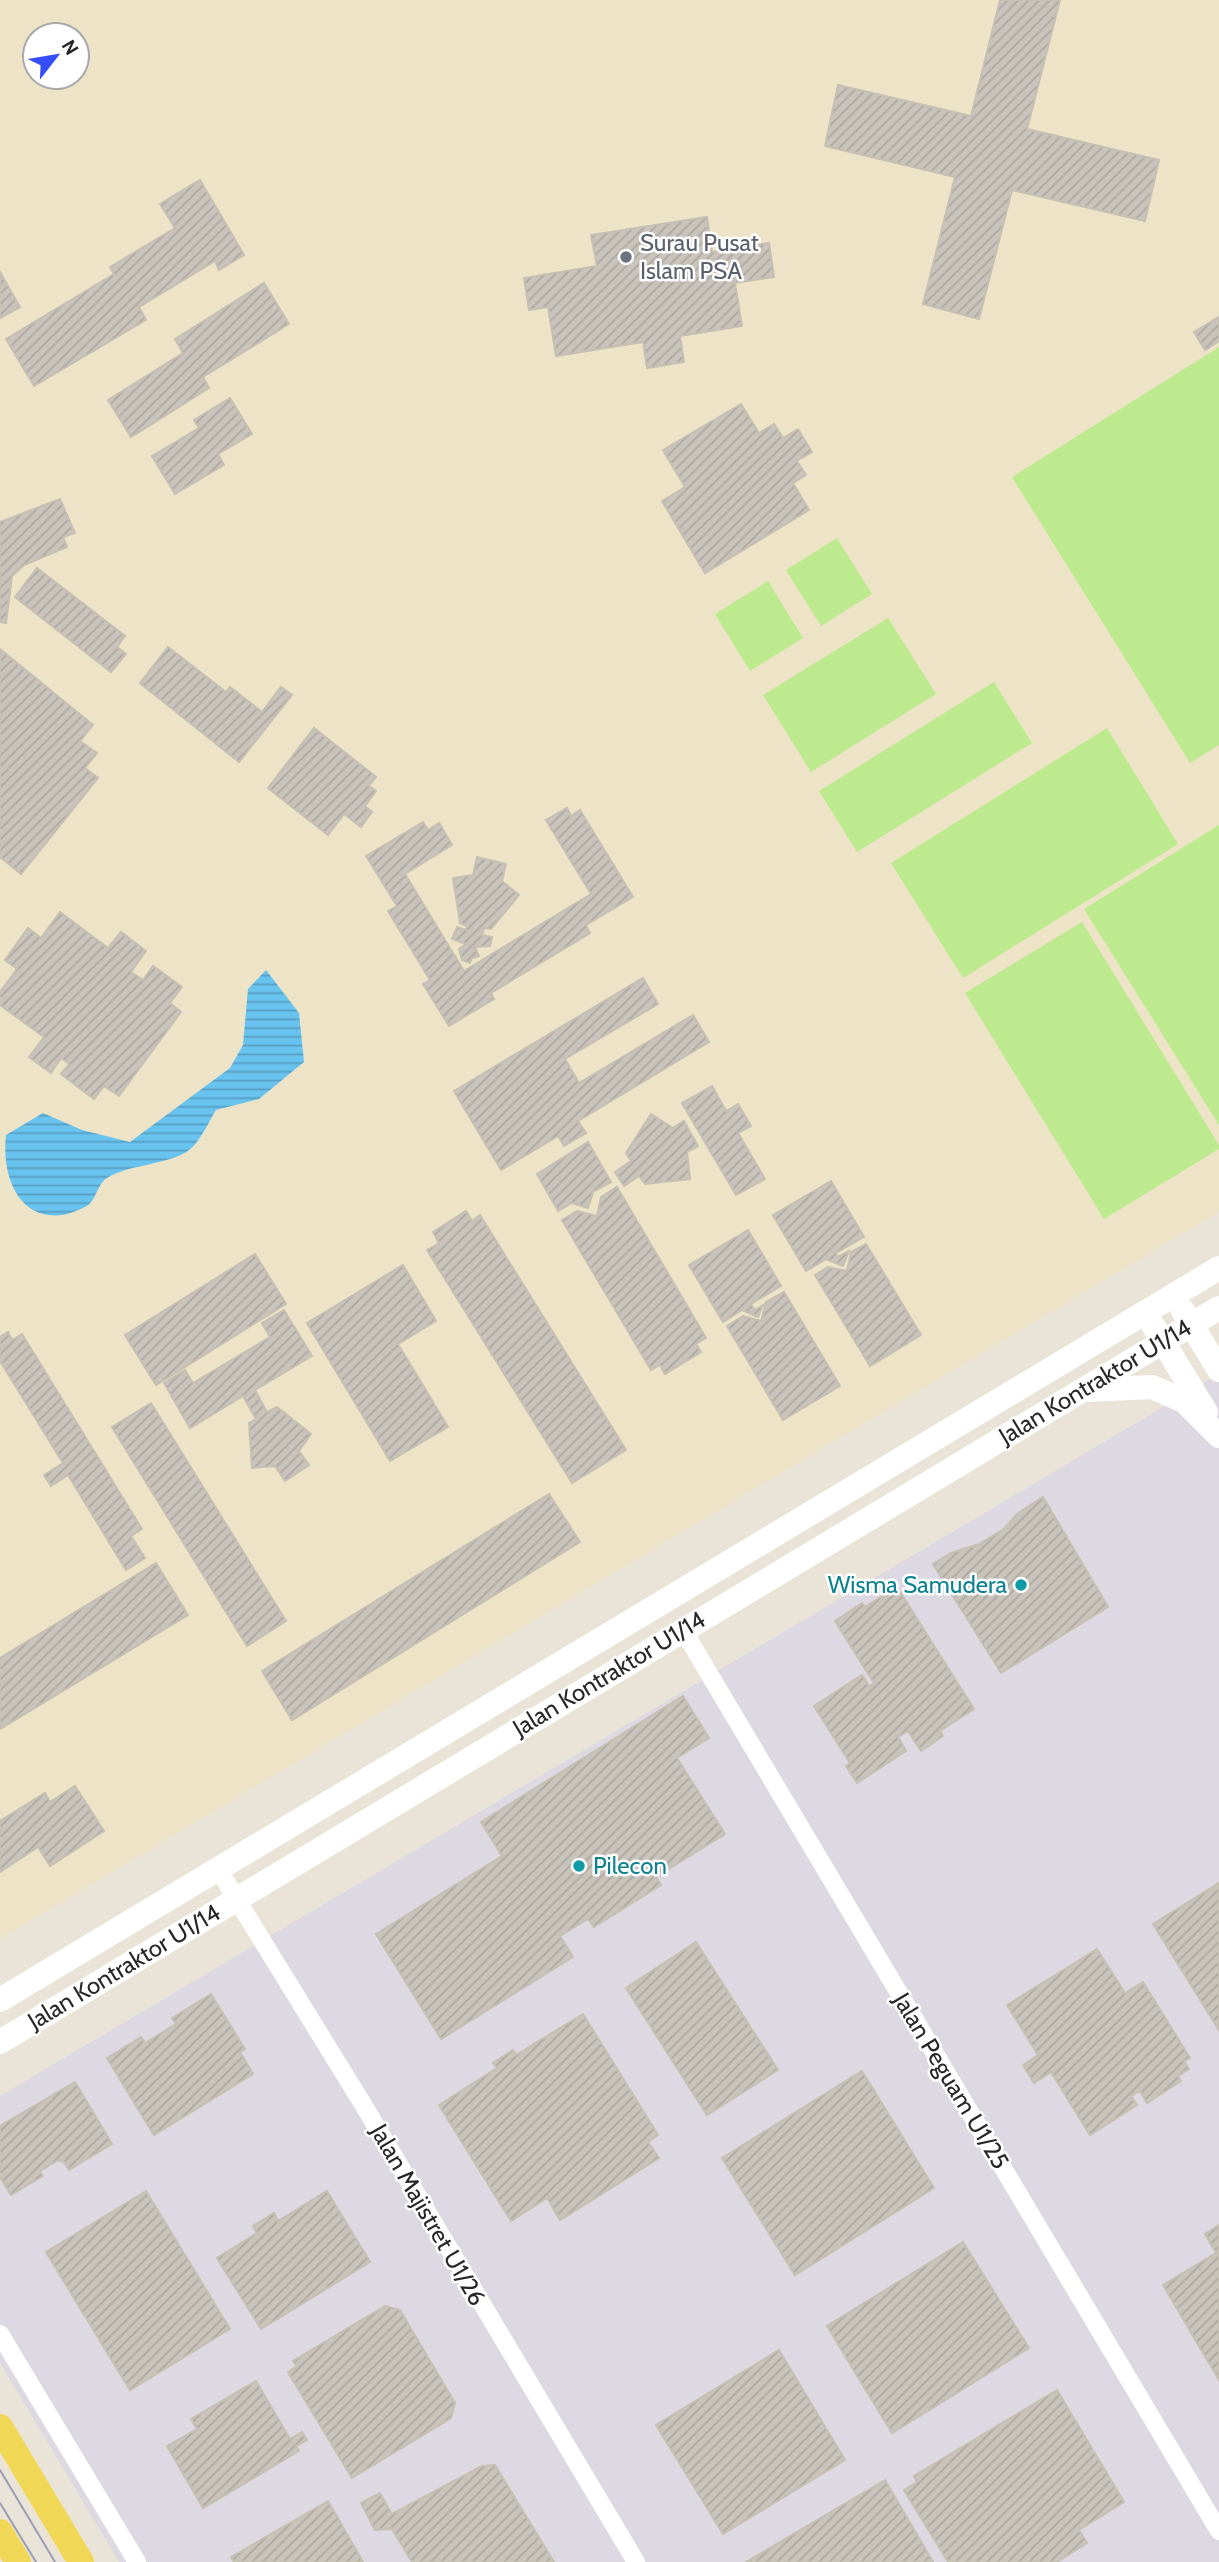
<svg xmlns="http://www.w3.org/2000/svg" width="1219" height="2562" font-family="Cabin,sans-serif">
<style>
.industrial{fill:#dcd9e2}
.education{fill:#ede3c7;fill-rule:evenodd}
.pitch{fill:#beea8f}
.water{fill:url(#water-rules)}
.building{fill:url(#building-hatch);stroke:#c5c0b2;stroke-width:2}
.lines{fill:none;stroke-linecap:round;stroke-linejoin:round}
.street{stroke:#fff;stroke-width:18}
.secondary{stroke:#fff;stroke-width:24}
.primary{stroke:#f1d756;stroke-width:26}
.tram{stroke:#9b9db2;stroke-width:2}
.worship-dot{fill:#6b7280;stroke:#fff;stroke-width:2.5}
.culture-dot{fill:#0f9aa8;stroke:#fff;stroke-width:2.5}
.labels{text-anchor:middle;stroke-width:5;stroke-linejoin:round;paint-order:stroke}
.worship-label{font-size:24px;fill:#5b616d;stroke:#fff;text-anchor:start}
.street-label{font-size:24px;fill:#272727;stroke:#fff}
.culture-label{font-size:24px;fill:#0d838f;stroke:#fff;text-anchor:end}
</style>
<defs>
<pattern id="water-rules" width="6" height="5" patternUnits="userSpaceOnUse" patternTransform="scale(1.75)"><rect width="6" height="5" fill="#69c3ef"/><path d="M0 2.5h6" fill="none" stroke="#569ec2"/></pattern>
<pattern id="building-hatch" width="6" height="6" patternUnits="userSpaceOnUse" patternTransform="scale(1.75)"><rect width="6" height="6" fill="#c8c3bb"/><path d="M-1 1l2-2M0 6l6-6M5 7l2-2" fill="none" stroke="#aca8a1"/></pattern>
</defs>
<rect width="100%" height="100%" fill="#eae4d8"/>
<path class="industrial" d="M1219,1374V2562H119L0,2363V2096Z"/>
<path class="education" d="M0,0H1219V1212L0,1939ZM35,35H77V77H35Z"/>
<g class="pitch">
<path d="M1219,347V745L1190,763L1012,477Z"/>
<path d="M837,538L872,594L821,626L786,570Z"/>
<path d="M768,581L803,638L750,671L715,614Z"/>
<path d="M888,618L936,694L811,772L763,695Z"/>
<path d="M994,682L1032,743L857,852L819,791Z"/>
<path d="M1107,728L1178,844L963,978L891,863Z"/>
<path d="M1219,825V1125L1084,909Z"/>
<path d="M1082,922L1219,1145V1149L1104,1219L965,993Z"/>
</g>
<path class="water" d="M266,970L299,1013L304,1062L259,1099L216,1110C209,1121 200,1142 189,1150C169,1165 129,1164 107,1178C97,1184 96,1202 85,1207C31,1235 0,1190 6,1135L43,1113L82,1130L130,1142L230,1068L243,1045L248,989Z"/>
<g class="building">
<path d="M1000,0H1060L1027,129L1159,160L1145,221L1012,190L979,319L923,304L955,177L825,146L838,85L971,116Z"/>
<path d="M200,180L244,255L219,270L215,261L139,307L146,320L34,386L6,339L114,274L110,267L175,228L160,204Z"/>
<path d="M707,217L712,252L769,243L774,277L735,283L742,326L680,336L684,362L647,368L643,342L556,356L548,307L529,310L524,278L597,266L591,235Z"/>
<path d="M0,272L20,307L0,318Z"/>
<path d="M264,283L289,324L203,377L209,388L131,437L108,400L183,353L175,339Z"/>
<path d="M1219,317V341L1205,350L1194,332Z"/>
<path d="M230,398L252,434L218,454L224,465L175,494L152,456L199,428L194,420Z"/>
<path d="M741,404L759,433L774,424L783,438L798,429L812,452L797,461L806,475L793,483L809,510L705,573L662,501L685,487L663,450Z"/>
<path d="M60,499L75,533L63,537L67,547L24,565L12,576L6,623L0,622V522Z"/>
<path d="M37,568L125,636L117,647L126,654L111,672L15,597Z"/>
<path d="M168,647L226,692L230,687L262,712L281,687L292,695L239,762L140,683Z"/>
<path d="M0,649L93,725L80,741L97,753L85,768L98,778L21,874L0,857Z"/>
<path d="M314,728L376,777L369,786L376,791L365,806L372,812L361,827L344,814L328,835L268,788Z"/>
<path d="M567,808L571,816L580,810L633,897L586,925L590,933L491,993L494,999L449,1026L423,984L430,980L388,911L397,906L366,856L423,822L428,830L439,823L452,845L405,874L464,971L591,894L546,820Z"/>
<path d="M477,857L506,864L502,881L519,895L491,929L484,928L482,935L492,937L490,946L475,947L479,956L472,958L470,963L462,960L459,949L466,944L452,939L457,927L466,930L467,926L460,923L453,878L473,875Z"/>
<path d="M60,912L108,948L121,932L146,951L131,972L143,980L153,966L182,987L170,1003L181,1012L119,1096L104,1086L94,1099L61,1074L69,1064L61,1058L51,1073L29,1057L44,1037L0,1005V992L17,969L5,960L28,928L41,938Z"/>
<path d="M643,978L658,1004L565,1059L579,1083L693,1015L709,1042L578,1121L586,1133L564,1146L558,1136L501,1170L454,1091Z"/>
<path d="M712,1086L726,1111L738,1104L751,1126L738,1133L765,1179L736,1195L682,1103Z"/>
<path d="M651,1114L673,1128L684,1121L698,1146L687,1152L690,1179L645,1184L639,1176L624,1186L615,1172L631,1161L626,1153Z"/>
<path d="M588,1142L611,1182L593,1192L588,1208L572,1203L558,1211L537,1174Z"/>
<path d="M831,1181L864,1237L836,1253L838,1257L849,1251L843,1266L826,1259L806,1271L773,1215Z"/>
<path d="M617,1187L706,1338L696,1344L701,1352L665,1374L660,1365L651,1370L562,1220L577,1211L597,1216L601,1197Z"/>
<path d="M466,1211L472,1221L480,1215L626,1450L572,1483L427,1250L439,1243L433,1232Z"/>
<path d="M748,1230L781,1286L751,1304L755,1310L763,1305L758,1317L742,1310L723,1322L689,1265Z"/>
<path d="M866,1244L921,1335L870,1366L815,1275L828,1267L847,1271L851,1252Z"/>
<path d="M255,1254L286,1304L156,1385L125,1335Z"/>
<path d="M403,1265L436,1321L398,1344L448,1427L390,1461L307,1323Z"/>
<path d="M784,1292L840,1386L783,1420L727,1326L743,1316L761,1321L766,1302Z"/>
<path d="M284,1310L312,1356L255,1390L267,1412L277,1407L311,1434L299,1451L309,1465L285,1481L275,1466L252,1468L249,1423L256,1419L243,1396L190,1428L164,1383L185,1370L193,1383L270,1337L262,1323Z"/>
<path d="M8,1332L12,1340L22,1334L142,1529L131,1536L145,1558L126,1570L68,1475L51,1486L44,1475L63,1463L0,1361V1337Z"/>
<path d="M151,1403L286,1621L247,1646L112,1427Z"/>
<path d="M549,1494L580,1542L292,1720L262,1671Z"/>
<path d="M1043,1497L1108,1607L1001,1673L933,1564L951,1553L979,1544L1004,1529L1017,1514Z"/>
<path d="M156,1563L188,1615L0,1729V1658Z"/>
<path d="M897,1587L974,1709L940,1731L943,1736L921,1751L908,1731L898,1737L906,1751L857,1783L846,1766L850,1763L814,1706L862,1675L869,1686L874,1683L835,1621L862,1603L865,1607Z"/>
<path d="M683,1696L709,1738L677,1758L725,1834L656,1877L661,1885L594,1927L588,1919L560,1936L573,1957L441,2039L376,1934L502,1856L481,1822Z"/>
<path d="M75,1786L104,1831L50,1866L38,1847L0,1872V1821L45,1793L50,1802Z"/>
<path d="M1219,1883V2030L1153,1924Z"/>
<path d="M696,1942L778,2070L707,2115L626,1988Z"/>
<path d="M1097,1949L1125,1993L1143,1982L1190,2058L1184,2061L1189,2069L1178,2076L1181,2081L1147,2103L1140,2091L1131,2096L1137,2105L1090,2135L1051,2072L1034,2083L1023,2065L1038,2055L1007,2005Z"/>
<path d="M211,1994L245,2049L240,2052L253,2074L154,2135L107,2058L141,2037L145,2043L176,2024L172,2018Z"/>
<path d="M583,2014L658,2135L648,2142L659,2158L560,2220L547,2198L511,2221L439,2105L497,2068L493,2063L513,2050L516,2055Z"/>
<path d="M862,2071L934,2188L795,2275L722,2158Z"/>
<path d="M75,2082L112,2144L69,2170L64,2162L58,2160L40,2171L43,2176L11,2195L0,2177V2126Z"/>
<path d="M146,2191L230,2329L130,2390L46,2252Z"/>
<path d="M327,2191L370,2262L261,2329L217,2258L257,2233L253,2226L274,2213L278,2221Z"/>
<path d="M1219,2225V2380L1163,2285L1216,2253L1205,2234Z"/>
<path d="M963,2242L1029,2348L892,2433L827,2326Z"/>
<path d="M385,2306L400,2310L455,2403L451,2418L352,2478L288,2372L297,2366L293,2361Z"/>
<path d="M779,2350L845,2460L723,2534L656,2425Z"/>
<path d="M256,2381L290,2439L302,2432L307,2440L296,2446L299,2451L203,2508L167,2446L197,2429L191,2419Z"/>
<path d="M1057,2390L1124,2502L1079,2530L1087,2543L1057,2562H948L904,2490L917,2482L914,2476Z"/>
<path d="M495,2465L554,2562H412L392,2529L375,2530L361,2503L380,2493L392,2514L482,2466Z"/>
<path d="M885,2480L933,2562H746Z"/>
<path d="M328,2501L363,2562H234L231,2557Z"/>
</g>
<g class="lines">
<g class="street">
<path d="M683,1630L1219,2531"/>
<path d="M218,1869L364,2106L636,2562"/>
<path d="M0,2334L137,2562"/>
</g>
<g class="secondary">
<path d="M1183,1311L1219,1370"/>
<path d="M1154,1327L1206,1412"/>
<path d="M1086,1390L1152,1387L1184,1401L1219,1436"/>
<path d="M0,2000L1219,1268"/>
<path d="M0,2042L1219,1308"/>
</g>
<g class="primary">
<path d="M0,2427L81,2562"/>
<path d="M0,2532L18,2562"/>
</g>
<g class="tram">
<path d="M0,2470L55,2562"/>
<path d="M0,2503L36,2562"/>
</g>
</g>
<circle class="worship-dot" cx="626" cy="257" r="7"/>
<g class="culture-dot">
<circle cx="1021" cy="1585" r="7"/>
<circle cx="579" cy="1866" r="7"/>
</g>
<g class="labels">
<g class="worship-label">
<text x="640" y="251">Surau Pusat<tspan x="640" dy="28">Islam PSA</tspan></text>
</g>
<g class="street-label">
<text transform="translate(1095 1382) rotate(-31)" y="8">Jalan Kontraktor U1/14</text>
<text transform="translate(609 1674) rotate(-31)" y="8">Jalan Kontraktor U1/14</text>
<text transform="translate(124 1967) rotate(-31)" y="8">Jalan Kontraktor U1/14</text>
<text transform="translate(951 2081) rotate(59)" y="8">Jalan Peguam U1/25</text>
<text transform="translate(428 2215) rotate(60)" y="8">Jalan Majistret U1/26</text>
</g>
<g class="culture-label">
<text x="1007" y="1593">Wisma Samudera</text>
<text x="593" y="1874" text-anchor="start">Pilecon</text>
</g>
</g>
<g transform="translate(56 56) rotate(59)"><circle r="33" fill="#ffffff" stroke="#a9a9a9" stroke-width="2"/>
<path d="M0-5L12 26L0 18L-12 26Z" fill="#354dfb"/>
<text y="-10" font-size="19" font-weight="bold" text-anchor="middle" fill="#272727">N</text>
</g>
</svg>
